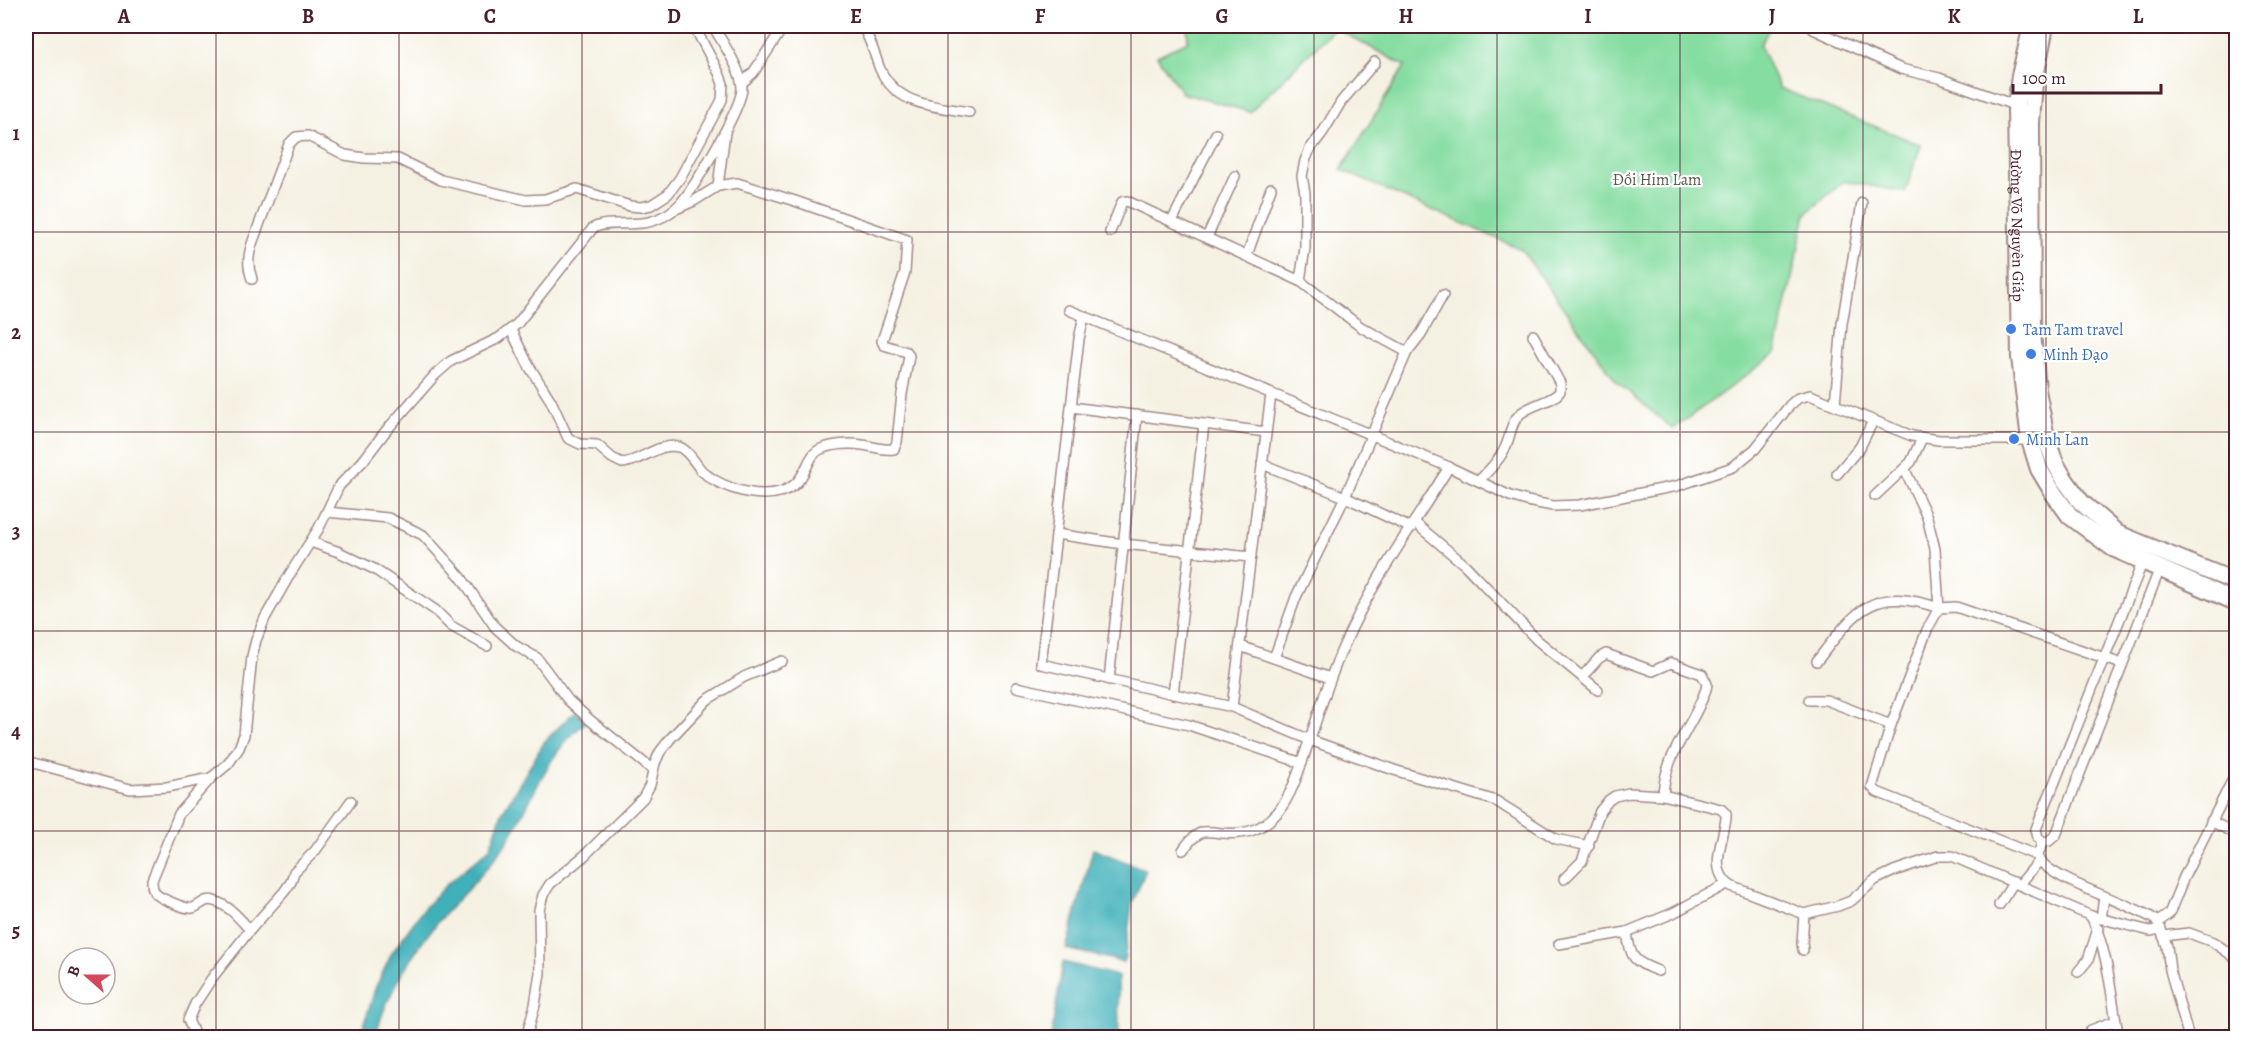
<svg xmlns="http://www.w3.org/2000/svg" width="2262" height="1063" font-family="Alegreya,serif">
<style>
.green{fill:#86dda1;stroke:#687e66;stroke-width:1.5}
.water{fill:#41b1ba;stroke:#466872;stroke-width:1.5}
.lines{fill:none;stroke-linecap:round;stroke-linejoin:round}
.street-casing{stroke:#a08886;stroke-width:12}
.highway-casing{stroke:#a08886;stroke-width:20}
.street{stroke:#fff;stroke-width:9}
.highway{stroke:#fff;stroke-width:16}
.grid{fill:none;stroke:#4a1f2b;stroke-width:1.5;stroke-opacity:0.55}
.shop-dot{fill:#3f7fe0;stroke:#fff;stroke-width:2}
.labels{text-anchor:middle;stroke-width:4.5;stroke-linejoin:round;paint-order:stroke}
.park-label{font-size:16px;fill:#5c584e;stroke:#fff}
.street-label{font-size:16px;fill:#4a1f2b;stroke:#fff}
.shop-label{font-size:16px;fill:#366cbe;stroke:#fff;text-anchor:start}
.neatline{fill:none;stroke:#4a1f2b;stroke-width:2}
.grid-label{font-size:20px;text-anchor:middle;font-weight:bold;fill:#4a1f2b}
</style>
<rect width="100%" height="100%" fill="#fff"/>
<filter id="ink" filterUnits="userSpaceOnUse"><feTurbulence type="fractalNoise" baseFrequency=".0167" numOctaves="2"/><feDisplacementMap in="SourceGraphic" scale="12" xChannelSelector="R" yChannelSelector="G"/><feConvolveMatrix kernelMatrix="1 2 1 2 8 2 1 2 1" color-interpolation-filters="sRGB"/></filter>
<filter id="wash" filterUnits="userSpaceOnUse"><feTurbulence type="fractalNoise" baseFrequency=".008" numOctaves="4" result="noise"/><feDisplacementMap in="SourceGraphic" scale="24" xChannelSelector="R" yChannelSelector="G"/><feGaussianBlur stdDeviation="1.35" result="paint"/><feColorMatrix in="noise" values="0 0 0 0 0 0 0 0 0 0 0 0 0 0 0 0 0 1.4 0 .05"/><feComposite in="paint" operator="in"/></filter>
<g filter="url(#wash)">
<rect width="100%" height="100%" fill="#f5f1e2"/>
<path class="green" d="M1187,26H1771L1760,45L1779,88L1921,145L1905,192L1844,181L1806,214L1775,354L1673,429L1616,381L1521,249L1341,170L1405,66L1335,28L1250,112L1182,93L1157,56L1188,41Z"/>
<g class="water">
<path d="M575,711L586,722C541,759 535,801 504,846C486,873 462,894 441,918C416,948 383,999 376,1037L360,1038L375,989L392,953L424,908L446,885L490,848L502,813L545,741Z"/>
<path d="M1093,849L1146,870L1132,904L1124,962L1066,949Z"/>
<path d="M1063,962L1118,976L1119,1037H1051Z"/>
</g>
</g>
<g filter="url(#ink)">
<g class="lines">
<defs>
<g id="street">
<path d="M862,26C871,39 874,54 880,69C897,106 934,106 969,112"/>
<path d="M1813,29L1901,69L1939,78L2017,106"/>
<path d="M742,83L753,73L784,26"/>
<path d="M718,186L725,132"/>
<path d="M1172,221L1216,134"/>
<path d="M1110,232L1122,202L1127,201L1300,281L1361,327L1407,352L1345,497L1296,597L1274,658"/>
<path d="M1207,237L1235,176"/>
<path d="M1247,255L1271,188"/>
<path d="M252,279C247,265 248,255 253,241L289,144L296,137L308,136L345,155L364,158L398,159L441,180L526,200L545,199L577,189L630,206L641,207L651,205L668,194L680,178L722,100L723,84L719,73L694,26"/>
<path d="M1300,281L1305,248V193L1302,176L1305,161L1310,149L1323,132L1341,102L1375,62"/>
<path d="M1069,310L1449,467L1510,496L1527,501L1553,506L1580,505L1677,486L1733,467L1755,449L1790,405L1798,398L1810,395L1912,436L1939,440H2031"/>
<path d="M1084,316L1079,339L1041,664L1232,707L1310,740L1394,770L1496,801L1556,839L1589,846"/>
<path d="M511,330L529,366L551,401L568,438L580,444L597,445L612,458L622,463C641,462 658,442 679,447C688,450 695,463 701,470C716,485 744,494 764,494C812,493 801,457 821,449C833,444 850,443 862,445C873,446 882,451 894,449L897,442L902,394L909,356L907,352L884,345L882,341L905,272L907,240L795,201L737,183L718,186L694,201L676,209"/>
<path d="M1407,352L1421,334L1443,295"/>
<path d="M1835,404L1842,324L1862,203"/>
<path d="M1071,407L1266,432"/>
<path d="M1262,464L1345,497L1411,528"/>
<path d="M1837,474L1860,447L1873,421"/>
<path d="M1479,481C1488,471 1500,460 1505,448C1511,436 1510,423 1520,414C1531,404 1555,401 1560,391V383L1533,335"/>
<path d="M1875,496L1911,462L1922,438"/>
<path d="M327,512L388,518L423,535L461,577L495,627L516,646L537,658L568,700L590,720L653,770"/>
<path d="M1415,523L1465,565L1537,640L1598,690"/>
<path d="M1056,534L1123,544L1251,557"/>
<path d="M311,542L339,552L374,569L435,610L451,626L487,646"/>
<path d="M2143,561L2036,829L2038,838L2042,842L2038,856C2045,880 2137,904 2158,922L2167,946L2170,970L2189,1038"/>
<path d="M1240,646L1330,678"/>
<path d="M1817,661C1856,611 1871,585 1939,608L1935,549L1927,517L1905,470"/>
<path d="M1582,677L1599,658L1606,654L1653,671L1671,663L1702,674L1707,684L1706,689C1693,728 1665,752 1663,795"/>
<path d="M1109,680L1137,415"/>
<path d="M1017,687L1189,725L1302,763"/>
<path d="M1173,694L1204,424"/>
<path d="M1809,700H1826L1891,725"/>
<path d="M1232,707L1271,394"/>
<path d="M26,761L130,789L167,787L211,778"/>
<path d="M2211,821L2236,834"/>
<path d="M2042,842L2049,841L2056,835L2160,568"/>
<path d="M1183,850C1188,843 1194,835 1203,832C1209,831 1215,832 1221,833C1245,835 1261,831 1278,812C1292,794 1299,771 1306,750C1319,714 1329,677 1345,643C1372,581 1414,524 1449,467"/>
<path d="M2038,856L1877,792L1872,787L1891,725L1927,630L1939,608L1956,607L2122,664"/>
<path d="M1564,879L1582,861L1600,811L1609,800L1615,796L1629,793L1663,795L1721,809L1726,814V818C1724,840 1707,870 1731,886L1804,914L1838,906L1851,901L1875,880L1894,871L1938,856H1952L2091,916L2150,931L2161,929"/>
<path d="M2020,884L2039,861"/>
<path d="M1999,905L2014,882"/>
<path d="M2091,916C2109,954 2111,997 2119,1038"/>
<path d="M2101,919L2104,897"/>
<path d="M2158,922L2169,914L2184,877L2236,773"/>
<path d="M250,930C240,919 229,905 214,901C205,898 201,905 193,908C187,910 159,898 155,893C152,889 152,885 152,880L179,814L211,778L228,764L239,748L244,735L252,656L256,640L265,618L290,574L319,528L339,486L363,461L385,432L435,375L451,361L499,338L517,324L593,228C611,219 638,229 660,218C667,215 674,210 679,205C694,189 742,107 742,88C742,70 722,42 713,26"/>
<path d="M1627,932C1630,958 1634,962 1658,971"/>
<path d="M2163,936L2189,933L2213,942L2236,958"/>
<path d="M1559,944L1627,932L1673,913L1727,884"/>
<path d="M1803,950L1802,943L1804,914"/>
<path d="M2078,972L2088,960L2098,929"/>
<path d="M2091,1030L2115,1021"/>
<path d="M196,1038L188,1020L195,1004L212,978L250,930L284,892L291,882L294,872L315,851L351,801"/>
<path d="M526,1038L535,1005L540,973L539,910L543,895L550,884L584,856L643,798L650,785L655,763L660,752L670,739L707,700L744,677L782,661"/>
</g>
<g id="highway">
<path id="s1" d="M2032,26L2020,76L2016,106L2020,357L2030,440L2039,469L2054,494L2070,516L2113,548L2236,602"/>
<path d="M2045,26L2034,82L2031,123L2032,332L2037,390L2046,438L2055,463L2065,480L2081,502L2118,534L2236,582"/>
</g>
</defs>
<use href="#street" class="street-casing"/>
<use href="#highway" class="highway-casing"/>
<use href="#street" class="street"/>
<use href="#highway" class="highway"/>
</g>
</g>
<path class="grid" d="M216,26V1038M399,26V1038M582,26V1038M765,26V1038M948,26V1038M1131,26V1038M1314,26V1038M1497,26V1038M1680,26V1038M1863,26V1038M2046,26V1038M26,232H2236M26,432H2236M26,631H2236M26,831H2236"/>
<g class="shop-dot">
<circle cx="2011" cy="329" r="6"/>
<circle cx="2031" cy="354" r="6"/>
<circle cx="2014" cy="439" r="6"/>
</g>
<g class="labels">
<g class="park-label">
<text x="1657" y="185">Đồi Him Lam</text>
</g>
<g class="street-label">
<text dy="6" stroke="none"><textPath href="#s1" startOffset="201">Đường Võ Nguyên Giáp</textPath></text>
</g>
<g class="shop-label">
<text x="2023" y="335">Tam Tam travel</text>
<text x="2043" y="360">Minh Đạo</text>
<text x="2026" y="445">Minh Lan</text>
</g>
</g>
<rect width="2262" height="1063" fill="none" stroke="#fff" stroke-width="66"/>
<g transform="translate(87 976) rotate(291)"><circle r="28" fill="#ffffff" stroke="#b7a5aa" stroke-width="1.5"/>
<path d="M0-4.5L10 22L0 15L-10 22Z" fill="#d1495b"/>
<text y="-9" font-size="16" font-weight="bold" text-anchor="middle" fill="#4a1f2b">B</text>
</g>
<path d="M2013 84v9h148v-9" fill="none" stroke="#4a1f2b" stroke-width="3"/>
<text x="2022" y="84" font-size="18" fill="#4a1f2b" stroke="#ffffff" stroke-width="4.5" paint-order="stroke">100 m</text>
<rect x="33" y="33" width="2196" height="997" class="neatline"/>
<g class="grid-label">
<text x="124" y="23">A</text>
<text x="308" y="23">B</text>
<text x="490" y="23">C</text>
<text x="674" y="23">D</text>
<text x="856" y="23">E</text>
<text x="1040" y="23">F</text>
<text x="1222" y="23">G</text>
<text x="1406" y="23">H</text>
<text x="1588" y="23">I</text>
<text x="1772" y="23">J</text>
<text x="1954" y="23">K</text>
<text x="2138" y="23">L</text>
<text x="16" y="140">1</text>
<text x="16" y="339">2</text>
<text x="16" y="538">3</text>
<text x="16" y="738">4</text>
<text x="16" y="937">5</text>
</g>
</svg>
